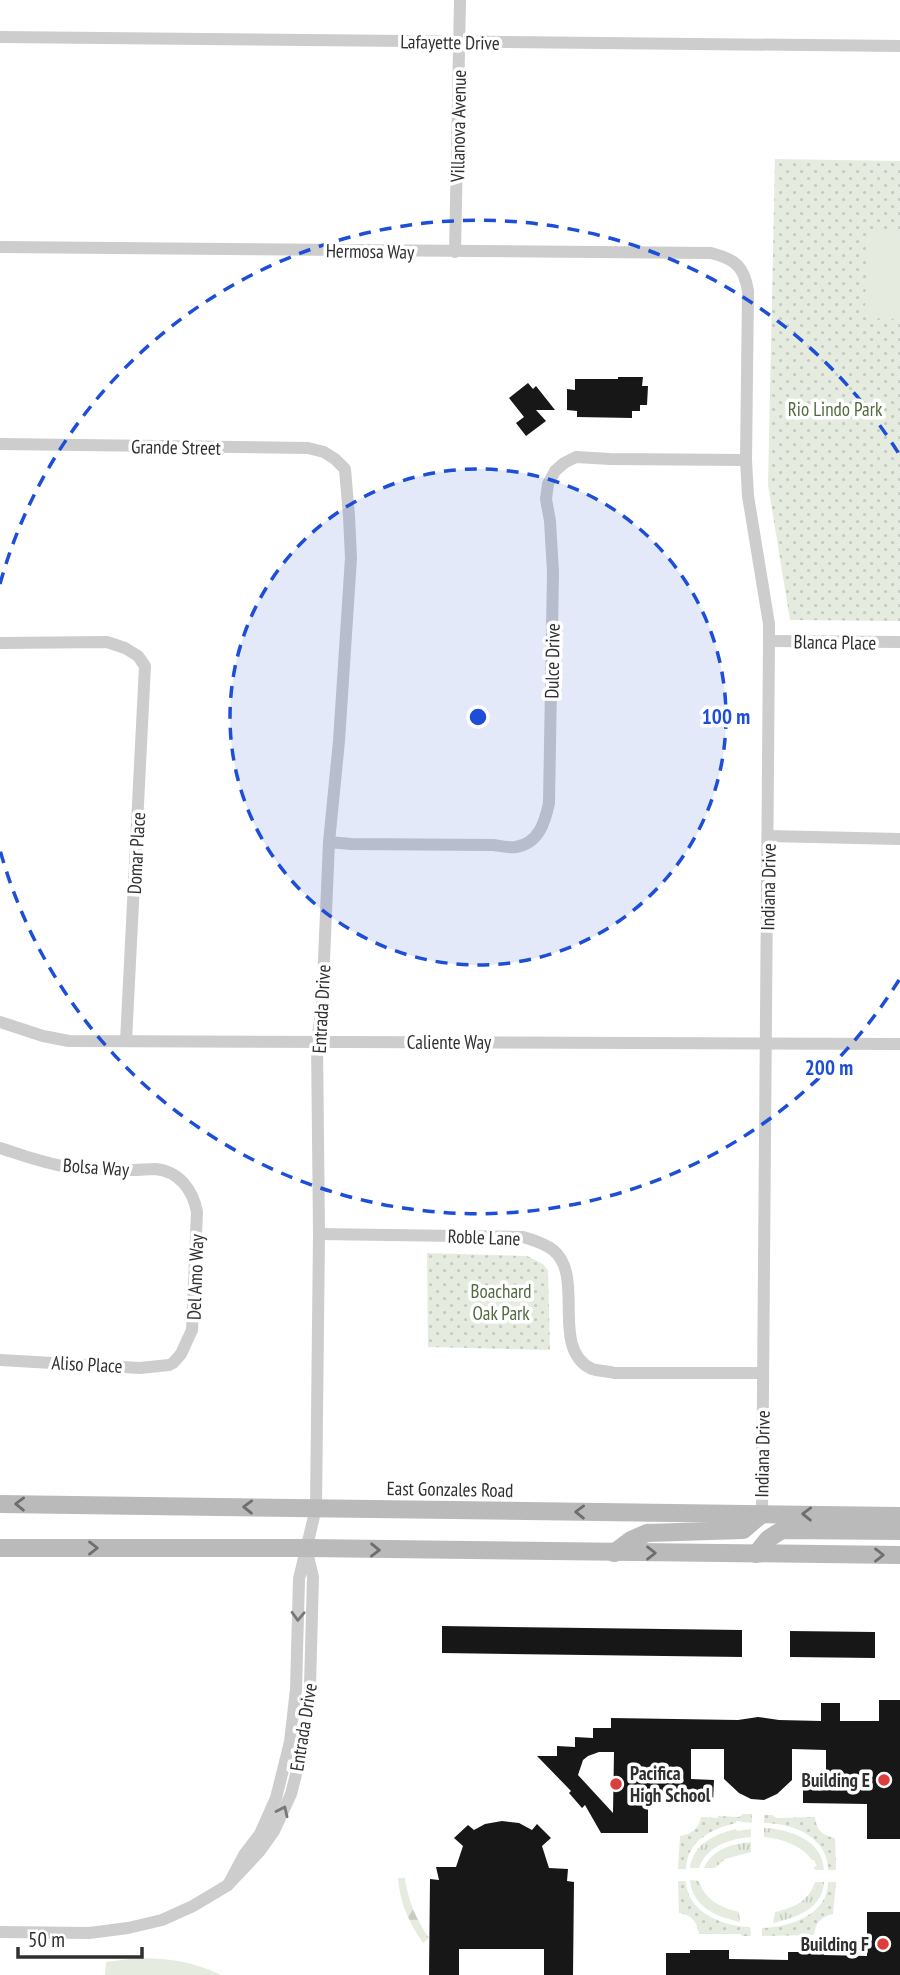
<svg xmlns="http://www.w3.org/2000/svg" width="900" height="1975" font-family="'PT Sans Narrow',sans-serif">
<style>
.grass{fill:url(#grass-tufts)}
.forest{fill:url(#forest-firs)}
.park{fill:url(#park-dots)}
.pitch{fill:#e5ecdf}
.building{fill:#171717;fill-rule:evenodd}
.lines{fill:none;stroke-linecap:round;stroke-linejoin:round}
.minor{stroke:#cdcdcd;stroke-width:12}
.secondary{stroke:#bababa;stroke-width:18}
.oneway{stroke:#6e6e6e}
.oneway2{stroke:#777}
.ring{fill:none;stroke:#1d4ed8;stroke-width:3.5;stroke-dasharray:12 9}
.poi-dot{fill:#db3e3d;stroke:#fff;stroke-width:2.5}
.labels{text-anchor:middle;stroke-width:7;stroke-linejoin:round;paint-order:stroke}
.street-label{font-size:19px;fill:#303030;stroke:#fff}
.park-label{font-size:19px;fill:#50693f;stroke:#fff}
.poi-label{font-size:19px;font-weight:bold;fill:#303030;stroke:#fff;text-anchor:end}
.centre{fill:#1d4ed8;stroke:#fff;stroke-width:3.5}
.ring-label{font-size:21px;text-anchor:middle;font-weight:bold;fill:#1d4ed8;stroke:#fff;stroke-width:7;stroke-linejoin:round;paint-order:stroke}
</style>
<defs>
<pattern id="grass-tufts" width="24" height="20" patternUnits="userSpaceOnUse" patternTransform="scale(1.75)"><rect width="24" height="20" fill="#e5ecdf"/><path d="M3 7l-1-3M5 7V3M7 7l1-3M15 17l-1-3M17 17v-4M19 17l1-3" fill="none" stroke="#c5cbc0"/></pattern>
<pattern id="forest-firs" width="22" height="20" patternUnits="userSpaceOnUse" patternTransform="scale(1.75)"><rect width="22" height="20" fill="#e5ecdf"/><path d="M5 1l3.5 6h-7zM16 11l3.5 6h-7z" fill="#c5cbc0"/></pattern>
<pattern id="park-dots" width="8" height="8" patternUnits="userSpaceOnUse" patternTransform="scale(1.75)"><rect width="8" height="8" fill="#e5ecdf"/><path d="M2 2h.1M6 6h.1" fill="none" stroke="#c5cbc0" stroke-width="1.8" stroke-linecap="round"/></pattern>
</defs>
<rect width="100%" height="100%" fill="#fff"/>
<g class="grass">
<path d="M764,1828C789,1829 823,1840 824,1870H815L814,1867L817,1866L814,1860H812C801,1845 783,1839 764,1837Z"/>
<path d="M736,1829L737,1831L751,1829V1837C729,1839 707,1846 699,1868H690C693,1844 715,1834 736,1829Z"/>
<path d="M751,1842V1852L725,1859L715,1868H704C712,1849 732,1844 751,1842Z"/>
<path d="M690,1880L699,1881C705,1900 720,1907 739,1912L740,1922C717,1917 692,1907 690,1880Z"/>
<path d="M815,1882H824C823,1909 795,1918 773,1923L775,1912C794,1908 809,1901 815,1882Z"/>
</g>
<path class="forest" d="M398,1878H405C408,1901 416,1919 429,1938L423,1943C409,1922 400,1904 398,1878Z"/>
<g class="park">
<path d="M775,159L900,161V621L790,620L768,485Z"/>
<path d="M427,1253L527,1256L543,1264L548,1270L550,1350L428,1347Z"/>
<path d="M743,1814H752V1823L736,1821V1823C711,1829 687,1841 686,1869H678L680,1836C691,1834 699,1829 701,1817L718,1818V1816L739,1817Z"/>
<path d="M764,1815H772L777,1818L815,1817C816,1829 822,1836 835,1838L836,1870H828C828,1837 793,1823 764,1823Z"/>
<path d="M678,1881H686C686,1911 723,1927 750,1927L751,1936H742L741,1934H699C697,1922 692,1915 679,1913Z"/>
<path d="M828,1882H836L833,1914C822,1916 815,1923 814,1935L762,1936V1928C790,1927 828,1915 828,1882Z"/>
</g>
<g class="pitch">
<path d="M872,230H900V319L865,318L867,235Z"/>
<path d="M137,1958C167,1958 193,1961 221,1975H105L106,1962Z"/>
</g>
<g class="building">
<path d="M618,377H643L642,386H648L647,405H640V411H632V418L577,417V411L567,410V389L575,390V379H618Z"/>
<path d="M528,383L533,389L536,386L555,410H536L546,421L526,436L516,423L524,417L509,398Z"/>
<path d="M442,1626L742,1630V1657L442,1653Z"/>
<path d="M790,1631L875,1632V1658L790,1657Z"/>
<path d="M879,1700H900V1839H867V1804L803,1803V1780H826V1750L792,1749V1780L777,1794L764,1800L751,1799L739,1793L724,1779V1749H691V1779L714,1780L713,1802H648V1833H601L585,1805L582,1808L569,1793L571,1791L537,1756H557V1746L575,1747V1737L593,1738V1728H611V1718L738,1720L758,1717L779,1720L821,1721V1703H840V1721H879ZM599,1752H614L613,1813L578,1775L583,1760L588,1756Z"/>
<path d="M502,1821L519,1823L532,1830L537,1824L551,1838L542,1846L549,1868L568,1869L567,1881L574,1882L573,1975H544V1949H459V1975H429L430,1879L439,1880L436,1867H456L463,1846L454,1838L468,1825L474,1830L485,1824Z"/>
<path d="M867,1912H900V1975H666V1953H690V1950H729V1959L788,1960V1952H824V1955L867,1956Z"/>
</g>
<g class="lines">
<g class="minor">
<path d="M0,37L900,46"/>
<path d="M0,247L711,253C735,259 744,266 748,291L746,460L748,496L769,624V641L762,1514"/>
<path d="M455,252L460,0"/>
<path d="M0,444L308,448L324,452L335,459L345,469L349,516L351,558L339,741L329,842L322,1007L317,1041L319,1234L316,1508L299,1579L296,1689L290,1742L276,1798L260,1834L244,1855L228,1885"/>
<path d="M769,641L900,642"/>
<path d="M0,643L107,642L125,648L138,656L145,666L126,1041"/>
<path d="M768,836L900,839"/>
<path d="M329,842L351,844L493,845C500,846 509,848 516,847C539,843 545,822 549,803L553,572L550,521L546,499L548,484L555,471L564,463L576,457L610,459L746,460"/>
<path d="M0,1022L43,1036L69,1041L900,1044"/>
<path d="M0,1148C22,1155 46,1164 68,1167C90,1170 112,1169 134,1170C141,1170 148,1169 155,1169C179,1171 193,1190 197,1212L192,1330L181,1354L173,1363L169,1365L140,1368L0,1360"/>
<path d="M319,1234L523,1237C533,1240 544,1243 553,1250C586,1276 549,1349 592,1369C598,1371 607,1371 614,1373H763"/>
<path d="M0,1932L89,1933L128,1928L162,1920L193,1906L228,1885L259,1852L274,1831L291,1794L305,1739L310,1686L313,1577L307,1552"/>
</g>
<g class="secondary">
<path d="M0,1504L900,1516"/>
<path d="M0,1548H306L900,1555"/>
<path d="M614,1553L631,1540L647,1533L743,1530L762,1514"/>
<path d="M756,1554L768,1539L782,1530L900,1531"/>
</g>
</g>
<defs><path id="oneway-chevron" d="M-2-3.5L2.5 0L-2 3.5" fill="none" stroke-width="1.6" stroke-linecap="round" stroke-linejoin="round" transform="scale(1.75)"/></defs>
<g class="oneway">
<use href="#oneway-chevron" transform="translate(20 1504) rotate(-179)"/>
<use href="#oneway-chevron" transform="translate(248 1507) rotate(-179)"/>
<use href="#oneway-chevron" transform="translate(580 1512) rotate(-179)"/>
<use href="#oneway-chevron" transform="translate(807 1514) rotate(-179)"/>
<use href="#oneway-chevron" transform="translate(93 1548)"/>
<use href="#oneway-chevron" transform="translate(375 1550) rotate(1)"/>
<use href="#oneway-chevron" transform="translate(651 1553)"/>
<use href="#oneway-chevron" transform="translate(879 1555)"/>
</g>
<g class="oneway2">
<use href="#oneway-chevron" transform="translate(298 1616) rotate(92)"/>
<use href="#oneway-chevron" transform="translate(283 1811) rotate(-65)"/>
</g>
<circle cx="478" cy="717" r="248" fill="#1d4ed8" fill-opacity=".12"/>
<g class="ring">
<circle cx="478" cy="717" r="248"/>
<path d="M899 980A496 496 0 0 1 0 850M0 584A496 496 0 0 1 899 454"/>
</g>
<g class="poi-dot">
<circle cx="884" cy="1780" r="7"/>
<circle cx="616" cy="1784" r="7"/>
<circle cx="883" cy="1944" r="7"/>
</g>
<g class="labels">
<g class="street-label">
<text transform="translate(450 42) rotate(1)" y="7">Lafayette Drive</text>
<text transform="translate(458 126) rotate(-89)" y="7">Villanova Avenue</text>
<text transform="translate(370 251) rotate(1)" y="7">Hermosa Way</text>
<text transform="translate(176 447) rotate(1)" y="7">Grande Street</text>
<text transform="translate(835 642) rotate(1)" y="7">Blanca Place</text>
<text transform="translate(552 661) rotate(-89)" y="7">Dulce Drive</text>
<text transform="translate(136 853) rotate(-87)" y="7">Domar Place</text>
<text transform="translate(768 887) rotate(-89)" y="7">Indiana Drive</text>
<text transform="translate(321 1009) rotate(-87)" y="7">Entrada Drive</text>
<text x="449" y="1049">Caliente Way</text>
<text transform="translate(96 1167) rotate(4)" y="7">Bolsa Way</text>
<text transform="translate(484 1237) rotate(2)" y="7">Roble Lane</text>
<text transform="translate(195 1277) rotate(-88)" y="7">Del Amo Way</text>
<text transform="translate(87 1364) rotate(3)" y="7">Aliso Place</text>
<text transform="translate(762 1454) rotate(-89)" y="7">Indiana Drive</text>
<text transform="translate(450 1489) rotate(1)" y="7">East Gonzales Road</text>
<text transform="translate(303 1727) rotate(-81)" y="7">Entrada Drive</text>
</g>
<g class="park-label">
<text x="835" y="416">Rio Lindo Park</text>
<text x="501" y="1298">Boachard<tspan x="501" dy="22">Oak Park</tspan></text>
</g>
<g class="poi-label">
<text x="630" y="1780" text-anchor="start">Pacifica<tspan x="630" dy="22">High School</tspan></text>
<text x="870" y="1787">Building E</text>
<text x="869" y="1951">Building F</text>
</g>
</g>
<circle cx="478" cy="717" r="10" class="centre"/>
<g class="ring-label">
<text x="726" y="724">100 m</text>
<text x="829" y="1075">200 m</text>
</g>
<path d="M18 1947v10h124v-10" fill="none" stroke="#303030" stroke-width="3.5"/>
<text x="28" y="1947" font-size="21" fill="#303030" stroke="#ffffff" stroke-width="5" paint-order="stroke">50 m</text>
</svg>
